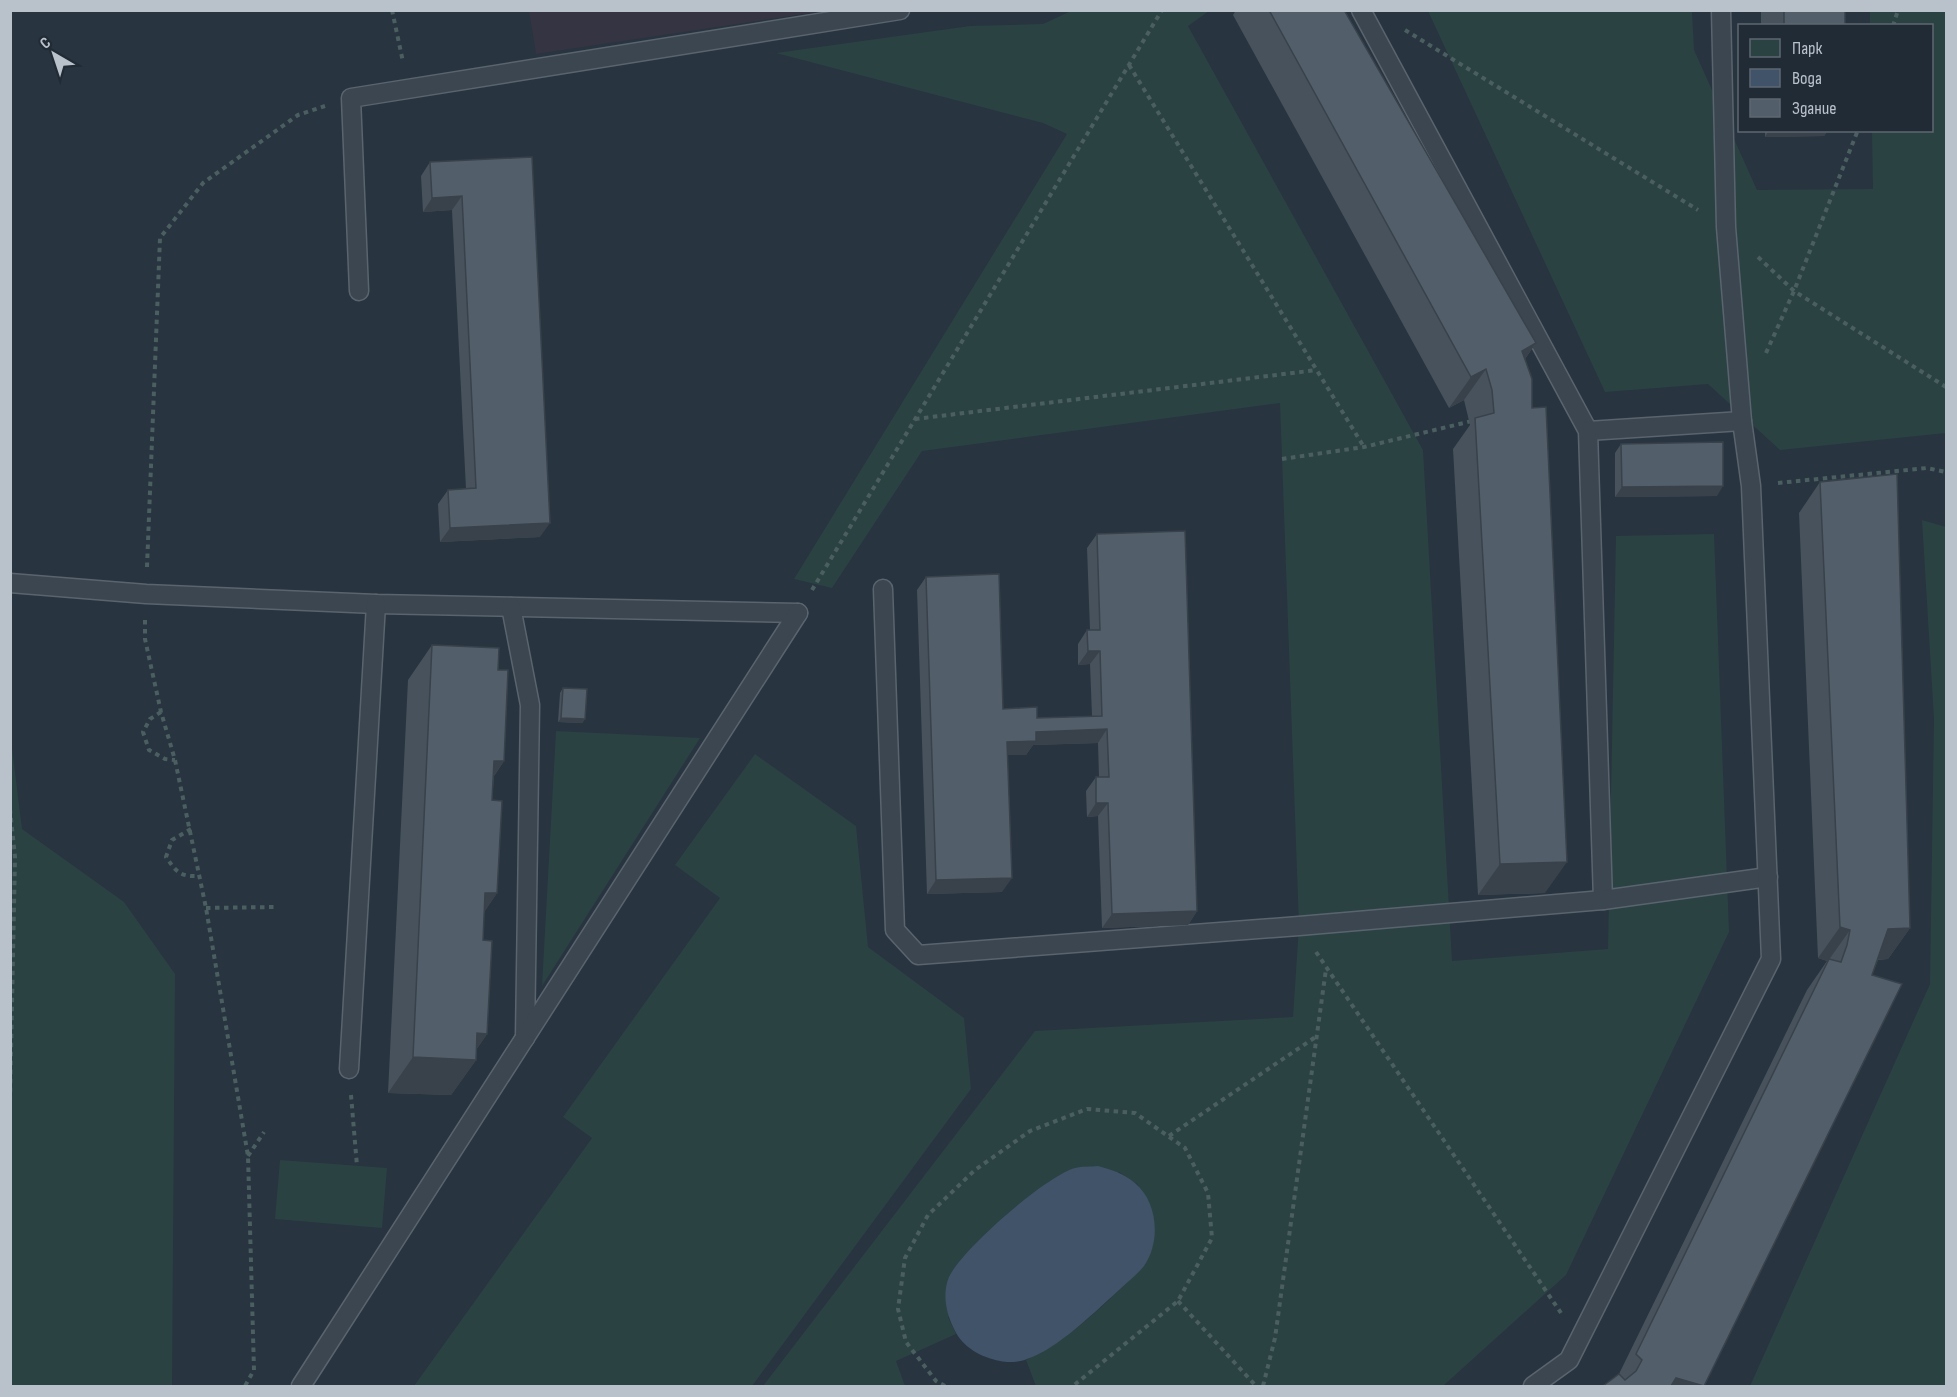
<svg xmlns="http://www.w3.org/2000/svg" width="1957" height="1397" font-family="'Sofia Sans Condensed',sans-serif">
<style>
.medical{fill:#353442}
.green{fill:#2b4243}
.water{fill:#405368}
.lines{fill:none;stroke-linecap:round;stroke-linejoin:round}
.service-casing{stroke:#5a646e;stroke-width:21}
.path{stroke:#4b5f60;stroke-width:4;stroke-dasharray:4.5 4.5;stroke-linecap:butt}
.service{stroke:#3c4650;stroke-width:18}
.wall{fill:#47525c}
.shaded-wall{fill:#39424b}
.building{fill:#525f6b;stroke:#39424b;stroke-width:1.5}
</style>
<rect width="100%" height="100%" fill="#283440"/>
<path class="medical" d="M529,11V10L824,11L536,54Z"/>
<g class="green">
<path d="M1071,11H1209L1188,26L1423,450L1452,961L1608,949L1616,536L1714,534L1729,932L1566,1275L1443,1386H1036L1026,1360C1072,1338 1109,1301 1144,1265L1149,1202L1137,1184L1119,1172L948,1317L956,1334L896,1361L905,1386H763L1035,1031L1293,1017L1299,926L1280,403L922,451L832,588L794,579L1067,134L1043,123L776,53L970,26L1043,24Z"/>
<path d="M1428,11H1692L1694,50L1757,190L1873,189L1872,131L1932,130V26L1870,25V11H1946V433L1780,450L1708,384L1605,392Z"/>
<path d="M1922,520L1946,527V1386H1750L1930,984L1934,719Z"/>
<path d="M556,731L700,738L542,986Z"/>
<path d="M11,740L22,829L124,902L175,974L172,1386H11Z"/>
<path d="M755,754L856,826L868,947L964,1018L971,1089L752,1386H414L592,1138L563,1117L720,898L675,865Z"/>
<path d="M280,1160L387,1168L382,1228L275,1219Z"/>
</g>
<path class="water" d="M1098,1166C1112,1170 1123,1173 1135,1183C1158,1202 1161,1242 1144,1266C1137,1275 1126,1283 1118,1291C1095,1312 1056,1350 1027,1359C1020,1362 1008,1363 1000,1361C981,1357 963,1348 954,1329C946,1313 942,1294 949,1277C962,1249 1046,1176 1075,1168C1082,1166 1091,1167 1098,1166Z"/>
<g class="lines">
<defs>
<g id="service">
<path d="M1361,10L1588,431L1603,900"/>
<path d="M359,291L351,98L900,10"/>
<path d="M1588,431L1742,421"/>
<path d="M10,583L146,594L376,604L798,613"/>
<path d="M883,589L895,930L918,955L1299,926L1603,900L1768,877"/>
<path d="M511,607L530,705L525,1038"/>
<path d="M349,1069L376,604"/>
<path d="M301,1386L798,613"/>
<path d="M1533,1386L1569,1360L1771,959L1751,486L1742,421L1726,227L1721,10"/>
</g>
</defs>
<use href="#service" class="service-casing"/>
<g class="path">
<path d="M392,10L403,62"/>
<path d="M1893,26L1898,10"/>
<path d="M1405,30L1698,210"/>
<path d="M1129,65L1364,447"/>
<path d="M1758,257L1794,291L1946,387"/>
<path d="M1766,353L1794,291L1858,130"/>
<path d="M915,419L1317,370"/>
<path d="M1282,459L1364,447L1472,421"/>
<path d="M1778,483L1927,468L1946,472"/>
<path d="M147,567L160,238L203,183L298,115L325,106"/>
<path d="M812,590L1162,10"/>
<path d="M145,620V639L161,712L175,760L206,908L248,1156L254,1370L245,1386"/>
<path d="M161,712L150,719L143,732L149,750L165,759L175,760"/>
<path d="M10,809L15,857L10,1103"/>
<path d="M191,829L172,840L166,857C176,871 179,877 199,876"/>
<path d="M206,908L274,907"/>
<path d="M1316,952L1561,1313"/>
<path d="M351,1095L357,1166"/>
<path d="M1169,1136L1317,1036"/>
<path d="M248,1156L264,1132"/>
<path d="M1178,1301L1256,1386"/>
<path d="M945,1386L936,1381L906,1342L898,1309L905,1258L928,1215L975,1170L1030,1131L1087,1109L1135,1113L1185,1148L1208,1193L1212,1238L1178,1301L1073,1386"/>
<path d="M1263,1386L1275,1338L1326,969"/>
</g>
<use href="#service" class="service"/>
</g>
<g class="wall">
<path d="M1236,10H1344L1536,343L1525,359L1532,408L1545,893L1478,895L1453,449L1470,425L1464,400L1449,408L1233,15Z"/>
<rect x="1761" y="10" width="84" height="16"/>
<path d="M1765,130H1828L1824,136L1765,137Z"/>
<path d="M532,157L540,537L440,542L438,504L448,490L466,489L452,210L423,212L421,176L430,162Z"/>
<path d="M1621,444L1717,496L1615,497V453Z"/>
<path d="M1820,482L1910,928L1888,959L1878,960L1704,1386H1603L1619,1374L1807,990L1827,961L1818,958L1799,513Z"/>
<path d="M1097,534L1197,911L1188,925L1102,928L1098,816L1087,817L1086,791L1096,777H1099L1098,743L1033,745L1026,755H1007L1002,892L927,894L917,590L926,577L1003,709L1037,718L1092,716L1090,664L1078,665V644L1087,630H1090L1087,548Z"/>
<path d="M432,645L498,670L504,761L494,776L492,800L497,893L484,912L483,940L487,1034L476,1050V1060L451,1095L388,1093L408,680Z"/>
<path d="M563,688L585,719L582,723L558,722L560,693Z"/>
</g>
<g class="shaded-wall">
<path d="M1769,130H1828L1824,136L1765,137Z"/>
<path d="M462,196L452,210L423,212L432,198Z"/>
<path d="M1536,343L1514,374L1522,351Z"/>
<path d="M1486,369L1464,400L1449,408L1471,377Z"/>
<path d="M1723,486L1717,496L1615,497L1622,487Z"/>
<path d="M550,523L540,537L440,542L450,528Z"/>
<path d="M1088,651H1100L1090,664L1078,665Z"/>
<path d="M561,718L585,719L582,723L558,722Z"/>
<path d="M1107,729L1098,743L1033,745L1026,755H997L1007,742L1036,732Z"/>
<path d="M494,761H504L479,797Z"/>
<path d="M1096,803H1108L1098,816L1087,817Z"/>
<path d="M1567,862L1545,893L1478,895L1500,864Z"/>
<path d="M1012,878L1002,892L927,894L936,880Z"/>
<path d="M485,893H497L473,929Z"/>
<path d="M1197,911L1188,925L1102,928L1112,914Z"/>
<path d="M1840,927L1850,930L1828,961L1818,958Z"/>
<path d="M1910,928L1888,959L1867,960L1888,929Z"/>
<path d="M477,1033L487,1034L469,1060H476L451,1095L388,1093L413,1057Z"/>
<path d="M1676,1378L1704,1386H1670Z"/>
</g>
<g class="building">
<path d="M1269,10H1344L1536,343L1522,351L1532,379V408L1546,407L1567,862L1500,864L1475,418L1494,413L1492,390L1486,369L1471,377Z"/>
<rect x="1784" y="10" width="61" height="16"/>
<path d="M532,157L550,523L450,528L448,490L476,488L462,196L432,198L430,162Z"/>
<path d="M1723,442V486L1622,487L1621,444Z"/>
<path d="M1897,474L1910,928L1888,929L1872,975L1902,984L1704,1386L1676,1378L1671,1386H1603L1619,1374L1625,1380L1636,1371L1642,1360L1636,1354L1829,959L1841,962L1847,945L1850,930L1840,927L1820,482Z"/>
<path d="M1185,531L1197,911L1112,914L1108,803H1096V777H1109L1107,729L1036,732V741L1007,742L1012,878L936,880L926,577L999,574L1003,709L1037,707V718L1102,716L1100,651H1088L1087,630H1100L1097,534Z"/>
<path d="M432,645L499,648L498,670H508L504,761H494L492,800L502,801L497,893H485L483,940L492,941L487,1034L477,1033L476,1060L413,1057Z"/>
<path d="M563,688L587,689L585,719L561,718Z"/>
</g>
<rect width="1957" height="1397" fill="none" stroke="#b9c1cb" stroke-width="24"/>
<rect x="1738" y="24" width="195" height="108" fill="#212b36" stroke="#5e6772" stroke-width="1.5"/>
<rect x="1750" y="39" width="30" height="18" fill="#2b4243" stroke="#5e6772" stroke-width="1.5"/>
<text x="1792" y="54" font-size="18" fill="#b9c1cb">Парк</text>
<rect x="1750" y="69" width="30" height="18" fill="#405368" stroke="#5e6772" stroke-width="1.5"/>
<text x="1792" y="84" font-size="18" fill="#b9c1cb">Вода</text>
<rect x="1750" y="99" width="30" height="18" fill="#525f6b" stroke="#5e6772" stroke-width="1.5"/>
<text x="1792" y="114" font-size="18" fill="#b9c1cb">Здание</text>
<g transform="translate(54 54) rotate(321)" stroke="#212b36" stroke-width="4.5" paint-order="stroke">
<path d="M0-4.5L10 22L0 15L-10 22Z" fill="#b9c1cb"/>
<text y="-9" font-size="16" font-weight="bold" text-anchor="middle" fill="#b9c1cb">С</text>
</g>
</svg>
